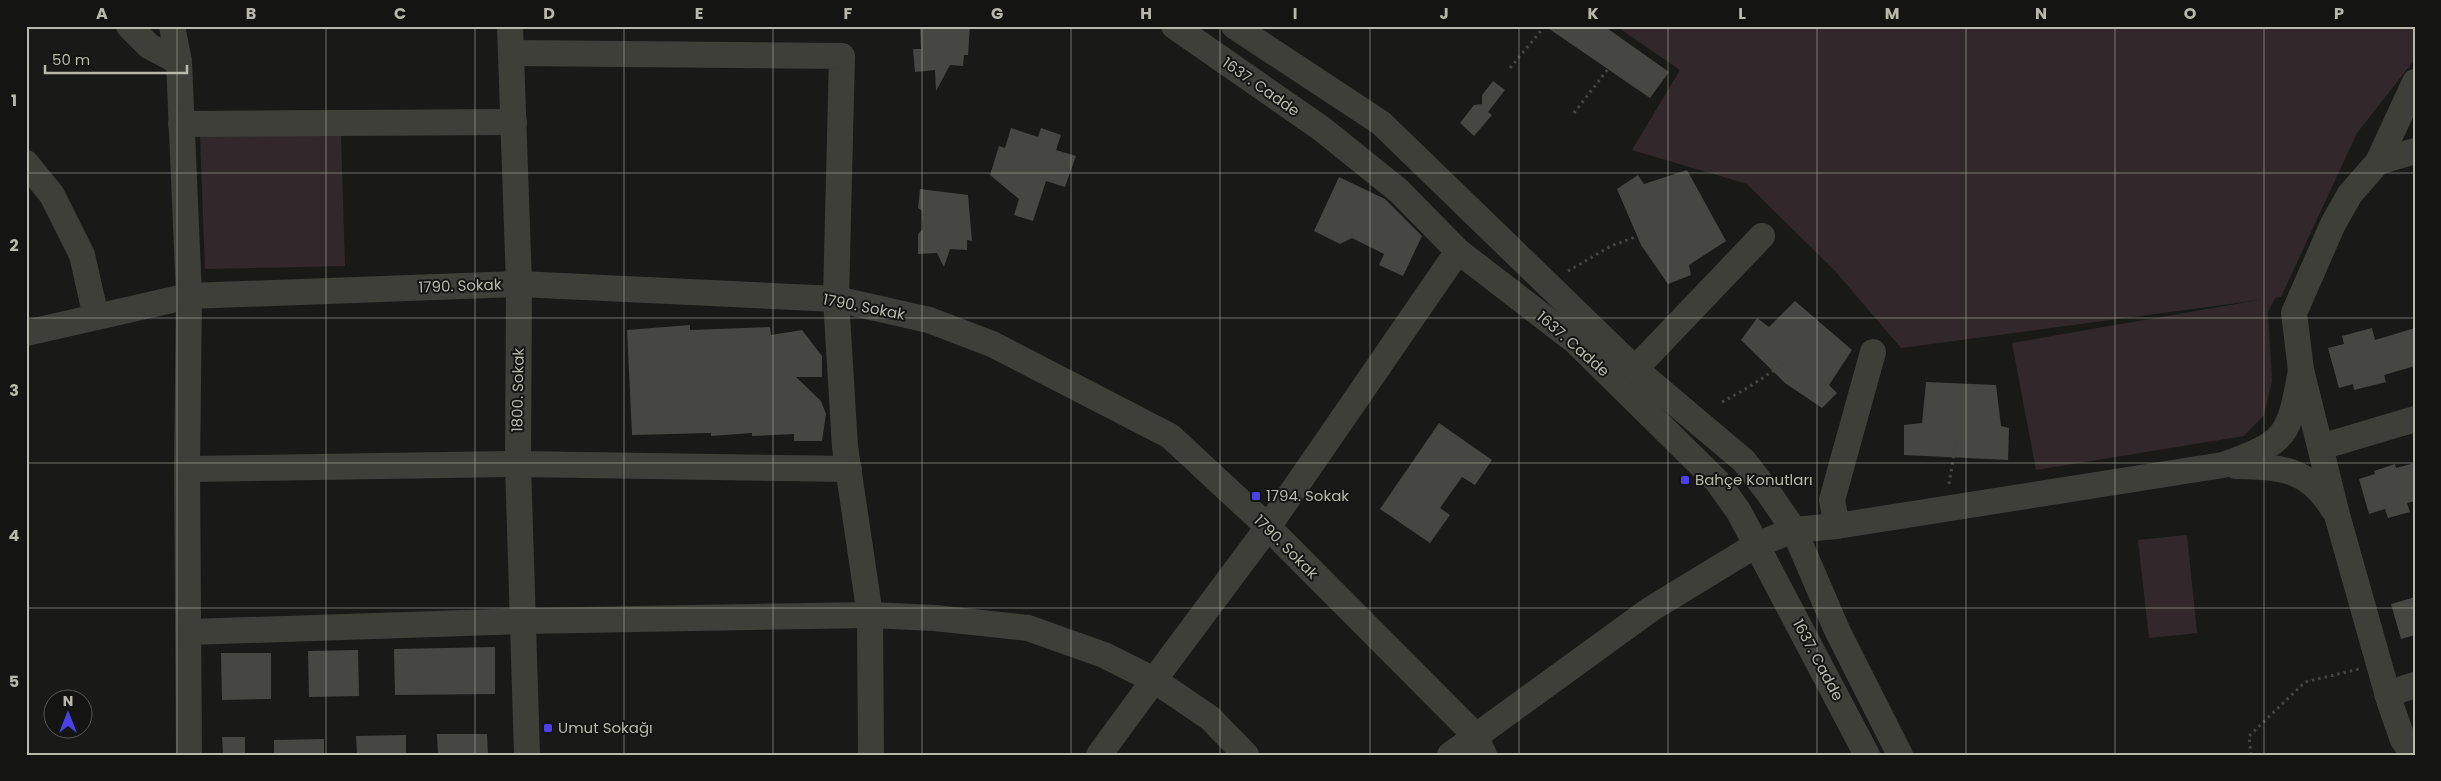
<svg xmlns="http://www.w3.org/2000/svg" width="2441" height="781" font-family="Poppins,sans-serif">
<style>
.green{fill:#32282c}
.building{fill:#464742}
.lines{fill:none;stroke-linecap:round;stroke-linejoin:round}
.path{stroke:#45463f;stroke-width:3;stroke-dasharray:2.5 4;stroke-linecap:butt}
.minor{stroke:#3e3f39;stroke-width:26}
.grid{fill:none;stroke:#b8b9ab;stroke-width:1;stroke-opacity:0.55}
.poi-dot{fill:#4b41e9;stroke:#141513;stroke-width:2}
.labels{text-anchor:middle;stroke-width:4;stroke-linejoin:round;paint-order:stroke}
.street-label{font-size:15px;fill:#b8b9ab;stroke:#141513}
.poi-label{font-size:15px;fill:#b8b9ab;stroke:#141513;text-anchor:start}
.neatline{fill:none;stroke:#b8b9ab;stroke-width:2}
.grid-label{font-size:16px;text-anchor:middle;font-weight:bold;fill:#b8b9ab}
</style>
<rect width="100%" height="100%" fill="#191a18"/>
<g class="green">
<path d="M1616,26H2415V59L2357,133L2281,297L2275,298L2268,312L2272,381L2264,415L2244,436L2036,470L2012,343L2259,300L1901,348L1836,272L1747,184L1632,150L1680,70Z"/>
<path d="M341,135L345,266L205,269L200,136Z"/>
<path d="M2187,535L2197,633L2149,638L2138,540Z"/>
</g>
<g class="building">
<path d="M920,26H970L968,55H964L963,66L950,65L936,91L935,70L915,72L913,49H921Z"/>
<path d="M1545,26H1604L1669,72L1650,98Z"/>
<path d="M1493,81L1505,90L1488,112L1492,115L1474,136L1460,123L1474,105L1482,104V95Z"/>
<path d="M1011,128L1038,137L1041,128L1061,135L1056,150L1076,156L1065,187L1046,181L1033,221L1014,215L1019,199L990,175L999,146L1005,148Z"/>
<path d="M1687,170L1726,241L1689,265L1691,275L1668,284L1641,245L1617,189L1638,175L1644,184Z"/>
<path d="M1339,177L1385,199L1422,236L1403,276L1379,265L1384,254L1352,238L1340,244L1314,231Z"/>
<path d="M920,189L968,195L972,241L967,240V250L950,249L944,267L937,253L918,254V234L923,229L922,211L918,208Z"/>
<path d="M1795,301L1852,350L1829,385L1837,393L1822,408L1785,383L1741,340L1757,318L1769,327Z"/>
<path d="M690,325V330L770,327L771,335L802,330L822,356V377H796L821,401L826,414L822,441H794V434L752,436V433L711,436V433L632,435L627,330Z"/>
<path d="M2372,328L2375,340L2415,328V366L2384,375L2386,382L2354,390L2353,384L2339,388L2328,348L2344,344L2342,336Z"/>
<path d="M1926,382L1996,385L2001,426L2009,428L2008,460L1904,455V425L1922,423Z"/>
<path d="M1439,423L1492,460L1475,485L1462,477L1440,508L1450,515L1430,543L1380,509Z"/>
<path d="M2415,463V501L2407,503L2410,512L2388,518L2385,509L2369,514L2359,479L2375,474L2374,471L2395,464L2396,468Z"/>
<path d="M2415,597V635L2401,639L2391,604Z"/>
<path d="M495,647V694L395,695L394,649Z"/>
<path d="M358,650L359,696L309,697L308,651Z"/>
<path d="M221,653H271V699L222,700Z"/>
<path d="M437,734H487L488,755H438Z"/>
<path d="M406,735V755H357L356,736Z"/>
<path d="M222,737H245V755H223Z"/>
<path d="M324,739V755H274V740Z"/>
</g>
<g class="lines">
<g class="path">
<path d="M1510,68L1545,26"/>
<path d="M1574,113L1608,69"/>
<path d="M1568,271L1611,246L1657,229"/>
<path d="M1722,402L1749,387L1788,361"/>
<path d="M1949,484L1956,442"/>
<path d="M2251,755L2249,736L2305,682L2359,669"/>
</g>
<g class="minor">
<path d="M129,26L149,46L179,62"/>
<path d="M172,26L179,62L189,296L187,469L189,755"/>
<path d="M510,26L519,284L518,464L527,755"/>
<path d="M1174,26L1322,129L1399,191L1458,251L1576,342L1717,481L1739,512L1867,755"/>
<path d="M1234,26L1381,123L1635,369L1744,461L1768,492L1794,530L1837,630L1900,755"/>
<path d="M512,53L842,56L836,299L845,447L870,615L871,755"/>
<path d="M181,124L514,122"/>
<path d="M2378,162L2415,82"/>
<path d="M26,163L52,195L82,255L96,317"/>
<path d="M26,333L189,296L519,284L836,299L929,320L992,344L1170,436L1268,527L1475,735L1484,755"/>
<path d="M1635,369L1762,236"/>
<path d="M2321,447L2415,419"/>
<path d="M2236,466C2280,467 2309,468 2333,509"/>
<path d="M187,469L518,464L849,469"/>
<path d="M1837,526L1832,500L1873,352"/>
<path d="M190,632L523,621L870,615L935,618L1028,628L1104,655L1154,680L1268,527L1458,251"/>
<path d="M2387,694L2415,685"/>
<path d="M1099,755L1154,680L1210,718L1246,755"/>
<path d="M1450,755L1651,609L1756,545L1794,530L1837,526L2223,465C2287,442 2289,437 2301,370"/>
<path d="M2414,755L2403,740L2390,703L2337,515L2301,370L2294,313L2333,224L2350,194L2378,162L2415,151"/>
</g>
</g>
<path class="grid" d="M177,26V755M326,26V755M475,26V755M624,26V755M773,26V755M922,26V755M1071,26V755M1220,26V755M1370,26V755M1519,26V755M1668,26V755M1817,26V755M1966,26V755M2115,26V755M2264,26V755M26,173H2415M26,318H2415M26,463H2415M26,608H2415"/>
<g class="poi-dot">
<rect x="1680" y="475" width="10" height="10" rx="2.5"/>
<rect x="1251" y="491" width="10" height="10" rx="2.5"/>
<rect x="543" y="723" width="10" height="10" rx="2.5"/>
</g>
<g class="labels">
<g class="street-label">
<text transform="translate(1261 87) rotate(35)" y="5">1637. Cadde</text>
<text transform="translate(460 286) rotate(-2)" y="5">1790. Sokak</text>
<text transform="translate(864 307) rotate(11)" y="5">1790. Sokak</text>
<text transform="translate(1573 344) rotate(41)" y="5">1637. Cadde</text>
<text transform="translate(518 390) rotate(-89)" y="5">1800. Sokak</text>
<text transform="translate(1286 547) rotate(45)" y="5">1790. Sokak</text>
<text transform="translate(1818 660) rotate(62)" y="5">1637. Cadde</text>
</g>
<g class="poi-label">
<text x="1695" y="485">Bahçe Konutları</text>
<text x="1266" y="501">1794. Sokak</text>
<text x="558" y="733">Umut Sokağı</text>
</g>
</g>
<rect width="2441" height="781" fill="none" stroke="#141513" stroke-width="55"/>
<g transform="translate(68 714)"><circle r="24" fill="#141513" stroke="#565750"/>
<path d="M0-4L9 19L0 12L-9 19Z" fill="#4b41e9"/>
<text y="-8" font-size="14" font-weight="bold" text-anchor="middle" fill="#b8b9ab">N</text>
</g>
<path d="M45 65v8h142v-8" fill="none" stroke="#b8b9ab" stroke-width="2.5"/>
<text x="52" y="65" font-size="15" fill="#b8b9ab" stroke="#141513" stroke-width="4" paint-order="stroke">50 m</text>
<rect x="28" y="28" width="2386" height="726" class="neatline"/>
<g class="grid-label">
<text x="102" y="19">A</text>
<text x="251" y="19">B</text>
<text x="400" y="19">C</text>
<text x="549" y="19">D</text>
<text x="699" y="19">E</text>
<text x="848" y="19">F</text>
<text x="997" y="19">G</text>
<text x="1146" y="19">H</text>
<text x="1295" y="19">I</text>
<text x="1444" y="19">J</text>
<text x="1593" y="19">K</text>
<text x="1742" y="19">L</text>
<text x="1892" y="19">M</text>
<text x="2041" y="19">N</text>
<text x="2190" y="19">O</text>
<text x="2339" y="19">P</text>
<text x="14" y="106">1</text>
<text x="14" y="251">2</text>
<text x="14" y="396">3</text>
<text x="14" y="541">4</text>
<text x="14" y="687">5</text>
</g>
</svg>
